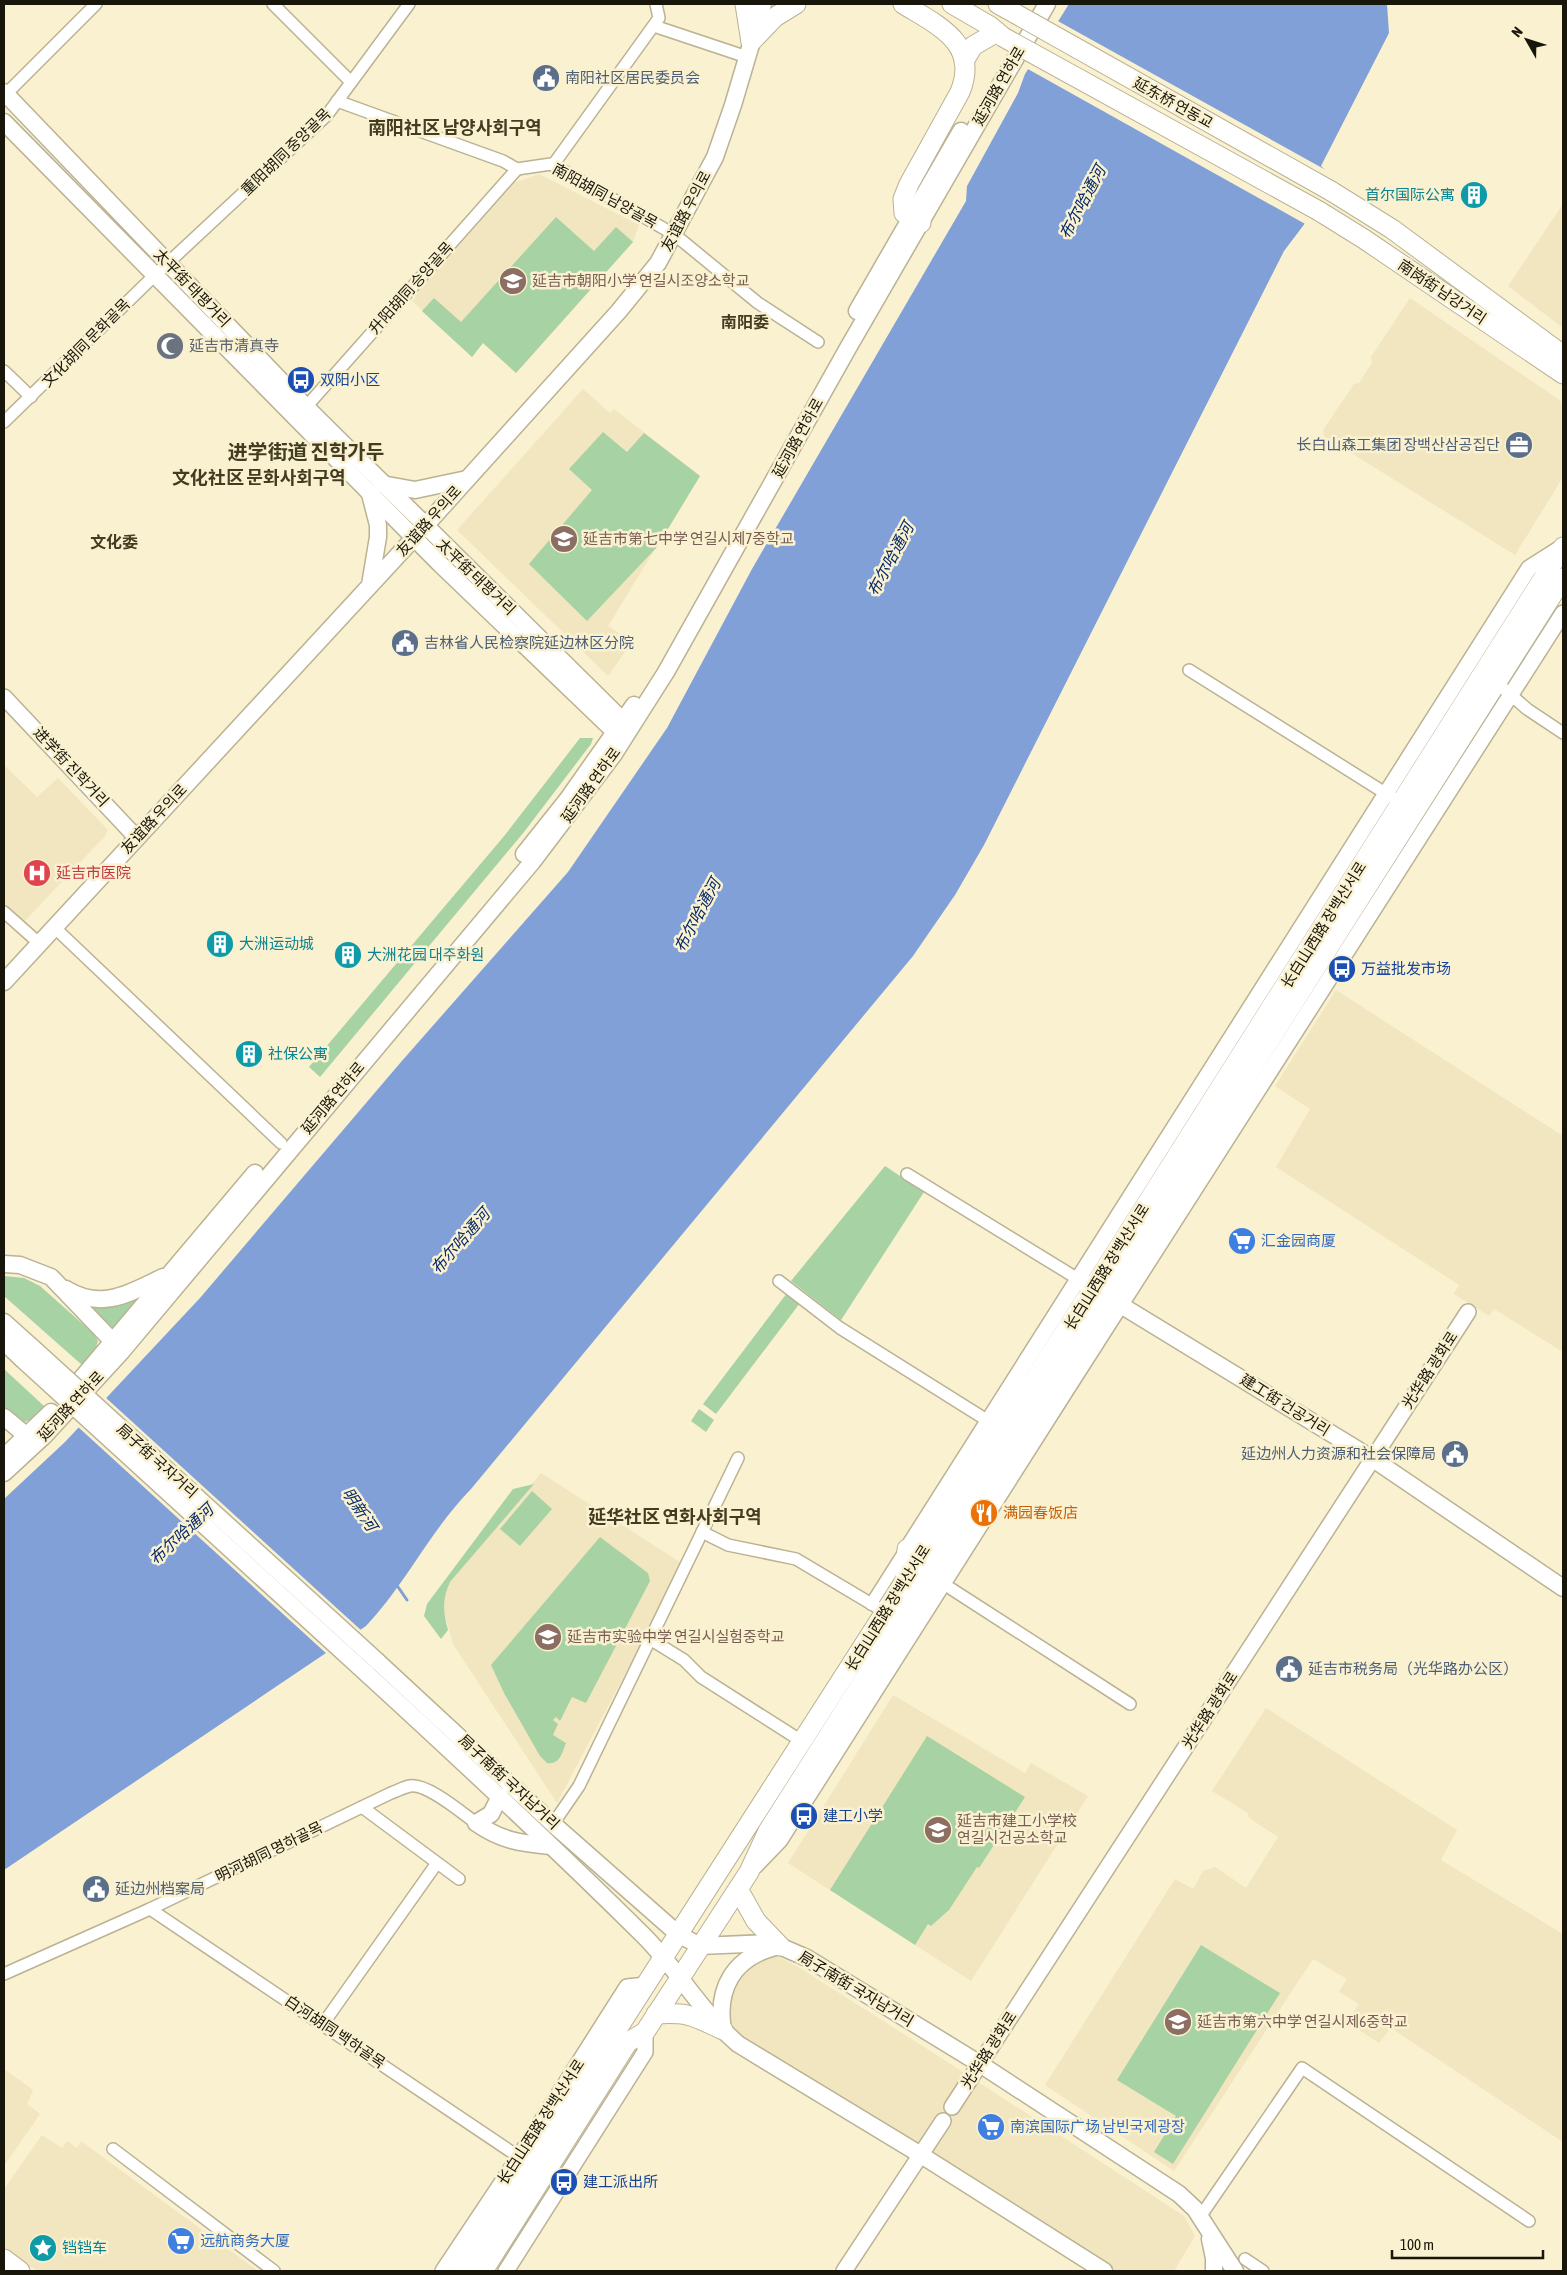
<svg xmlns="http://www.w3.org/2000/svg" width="1567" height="2275" font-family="'Asap Condensed','Noto Sans SC','Noto Sans KR',sans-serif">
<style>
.built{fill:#f1e6bf}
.green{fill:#a7d2a3}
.water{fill:#80a0d7}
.pier{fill:#f9f1d0}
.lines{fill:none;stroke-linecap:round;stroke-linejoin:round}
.stream{stroke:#80a0d7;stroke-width:3}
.minor-casing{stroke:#bab293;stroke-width:14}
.tertiary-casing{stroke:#bab293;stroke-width:18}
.secondary-casing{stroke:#bab293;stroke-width:19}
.primary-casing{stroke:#bab293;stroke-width:21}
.minor{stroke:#fff;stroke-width:11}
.tertiary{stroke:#fff;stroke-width:15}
.secondary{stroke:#fff;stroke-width:16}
.primary{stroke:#fff;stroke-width:19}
.secondary-bridge-casing{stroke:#bab293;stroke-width:19;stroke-linecap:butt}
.primary-bridge-casing{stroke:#bab293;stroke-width:21;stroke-linecap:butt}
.secondary-bridge{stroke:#fff;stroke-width:16}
.primary-bridge{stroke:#fff;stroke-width:19}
.labels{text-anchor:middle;stroke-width:5;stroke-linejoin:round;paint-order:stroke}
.service-label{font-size:15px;fill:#4e5e75;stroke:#f9f1d0;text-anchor:start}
.street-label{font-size:15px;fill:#18150a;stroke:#f9f1d0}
.culture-label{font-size:15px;fill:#0d838f;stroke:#f9f1d0;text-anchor:start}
.education-label{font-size:15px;fill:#785e54;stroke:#f9f1d0;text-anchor:start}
.worship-label{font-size:15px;fill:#5b616d;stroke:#f9f1d0;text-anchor:start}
.transit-label{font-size:15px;fill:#164399;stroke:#f9f1d0;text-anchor:start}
.health-label{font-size:15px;fill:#be3a42;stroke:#f9f1d0;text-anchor:start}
.shop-label{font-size:15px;fill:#366cbe;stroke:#f9f1d0;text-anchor:start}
.food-label{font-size:15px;fill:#c56008;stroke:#f9f1d0;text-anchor:start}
.water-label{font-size:16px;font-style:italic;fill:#052868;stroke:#f9f1d0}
.neighbourhood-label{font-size:16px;font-weight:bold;fill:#433c21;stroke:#f9f1d0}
.quarter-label{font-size:18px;font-weight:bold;fill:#433c21;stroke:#f9f1d0}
.district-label{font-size:20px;font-weight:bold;fill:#433c21;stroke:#f9f1d0}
</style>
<rect width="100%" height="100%" fill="#f9f1d0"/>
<g class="built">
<path d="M539,174L639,225L633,242L516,373L483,343L472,357L412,301L416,298L414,296L514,183Z"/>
<path d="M1563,204V328L1508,286Z"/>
<path d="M1410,298L1561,401L1563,412V477L1515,555L1324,436L1323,430L1354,384L1359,383L1372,363L1371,357Z"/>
<path d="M583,389L610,413L614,409L700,476L608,626L632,642L608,676L457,530Z"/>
<path d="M4,765L37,797L58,778L108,830L104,837L22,924L4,908Z"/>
<path d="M1336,990L1563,1136V1352L1494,1309L1489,1316L1454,1294L1459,1285L1276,1167L1310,1109L1275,1086Z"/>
<path d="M541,1473L683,1564L557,1803L453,1644L443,1608L444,1594L450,1582Z"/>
<path d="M893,1695L1025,1773L1031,1763L1088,1796L971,1981L788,1863Z"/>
<path d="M1266,1708L1457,1830L1441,1860L1563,1934V2142L1391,2028L1379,2043L1347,2022L1359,2004L1339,1992L1347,1979L1313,1959L1174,2171L1045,2085L1175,1879L1193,1889L1203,1871L1215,1867L1246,1888L1278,1837L1249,1818L1248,1813L1212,1791Z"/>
<path d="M775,1955L800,1968L946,2061L1184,2216L1195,2236L1174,2271H1116L731,2032L727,2005L729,1994L743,1972L767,1957Z"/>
<path d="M4,2069L33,2090L27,2104L40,2114L4,2166Z"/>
<path d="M42,2135L62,2148L67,2141L77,2148L81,2141L258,2271H37L4,2247V2189Z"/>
</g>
<g class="green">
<path d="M556,217L594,251L616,227L633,242L516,373L483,343L472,357L423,312L422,311L434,298L461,322Z"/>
<path d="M603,432L627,452L644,433L700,476L657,547L587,621L529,564L592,490L569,469Z"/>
<path d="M580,738H593L591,744L524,832L320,1077L309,1067L505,835Z"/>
<path d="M885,1166L924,1192L841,1320L791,1281Z"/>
<path d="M4,1276L24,1278L40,1286L94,1334L98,1341L95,1350L82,1365L4,1296Z"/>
<path d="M142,1293L113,1328L79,1298Z"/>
<path d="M787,1293L800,1303L716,1414L703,1404Z"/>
<path d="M4,1369L44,1406L32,1419L22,1423L4,1411Z"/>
<path d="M699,1409L714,1420L706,1432L691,1421Z"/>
<path d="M534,1484L450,1582C442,1600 443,1611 448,1630L441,1639L424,1616L427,1604L513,1489Z"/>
<path d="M532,1491L552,1509L520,1546L500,1529Z"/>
<path d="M600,1537L648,1573L650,1581L586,1703L572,1697L560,1721L556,1717L553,1720L558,1724L553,1735L566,1743C562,1753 560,1765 547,1763L540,1756L504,1693L491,1665Z"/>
<path d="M927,1736L1025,1797L979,1868L977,1867L949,1910L931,1926L928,1924L915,1945L830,1890Z"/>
<path d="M1201,1945L1280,1993L1173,2164L1154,2152L1176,2116L1117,2080Z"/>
</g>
<path class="water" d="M1069,4H1387L1389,33L1321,166L1330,175L1309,218L1284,251L984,845L955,895L913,956L471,1489C429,1532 406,1584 366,1626L4,1870V1499L65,1442L200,1298L401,1062L568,872L667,728L752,569L966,201L967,186L1018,93L1025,74Z"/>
<g class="pier">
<path d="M1056,20L1333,174L1307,225L1026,68Z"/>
<path d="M105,1397L363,1632L328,1655L77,1426Z"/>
</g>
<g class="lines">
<path class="stream" d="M396,1584L407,1600"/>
<defs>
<g id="minor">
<path d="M273,4L351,82"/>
<path d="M654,26L747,57"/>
<path d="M6,94L96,4"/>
<path d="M337,101L503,161L517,169L551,164L559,168L675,235L758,303L818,342"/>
<path d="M553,165L659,18L656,4"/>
<path d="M4,371L31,397"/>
<path d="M306,407L517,169"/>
<path d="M4,422L155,275L327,115L409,4"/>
<path d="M1189,670L1393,798"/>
<path d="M1497,683L1527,709L1563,733"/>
<path d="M4,912L40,944"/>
<path d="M54,927L281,1143"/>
<path d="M907,1174L1078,1279"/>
<path d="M779,1281L840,1328L993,1424"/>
<path d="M702,1532L728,1545L796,1559L885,1612"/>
<path d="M936,1579L1130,1704"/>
<path d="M871,1604L904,1552"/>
<path d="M650,1639L684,1660L701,1677L803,1742"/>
<path d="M362,1807L459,1879"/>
<path d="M553,1824L579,1786L738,1458"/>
<path d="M150,1909L519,2157"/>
<path d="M4,1974L150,1909L391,1793C397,1791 404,1787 410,1786C427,1783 462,1813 476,1823"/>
<path d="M323,2024L437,1863"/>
<path d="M113,2149L274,2271"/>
<path d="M1200,2217L1302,2068L1529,2221"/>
<path d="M1245,2259L1263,2271"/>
</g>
<g id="tertiary">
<path d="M4,697L137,838"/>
<path d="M907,1549L1529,568L1562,547"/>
<path d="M755,1866L780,1840C1038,1429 1304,1024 1563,613"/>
<path d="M952,2107L1468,1312"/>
<path d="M443,2271L519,2157L627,1987L647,1985"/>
<path d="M506,2271L645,2052V2032"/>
<path d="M844,2271L943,2121"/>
</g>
<g id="secondary">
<path d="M4,92L306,407L623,721L626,729"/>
<path d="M4,122L439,563L615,732L626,734"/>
<path d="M857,311L961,131"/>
<path d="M382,484L415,490L467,479"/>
<path d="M370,585L378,537V525L370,494"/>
<path d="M524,854L567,800L634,705"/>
<path d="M4,982L425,526L619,311L658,263L715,157L733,105L763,4"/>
<path d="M4,1264L20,1265L51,1277L121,1350"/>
<path d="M1078,1279L1373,1459L1563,1588"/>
<path d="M66,1289C102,1311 130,1293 163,1277"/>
<path d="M4,1322L33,1348"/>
<path d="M4,1342L22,1359"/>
<path d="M71,1391L255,1173"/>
<path d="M4,1417L34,1442"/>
<path d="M4,1457L51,1412"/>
<path d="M4,1473L44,1436L122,1351L533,861L614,754L666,672L848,348L1047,4"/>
<path d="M377,1661L553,1824L678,1934L700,1946L767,1943L777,1945L807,1958L980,2064L1179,2194L1195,2209L1235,2271"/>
<path d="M366,1673C460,1759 553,1846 644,1936C678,1970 702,2013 738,2044L921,2155L1104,2271"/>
<path d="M500,1796L491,1814L476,1823C502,1841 520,1843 550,1846"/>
<path d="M723,2030C716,1989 733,1958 775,1947"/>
<path d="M1210,2239L1214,2258V2271"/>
</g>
<g id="primary">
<path d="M745,4L751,42"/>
<path d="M903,4C937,25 980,43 960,92L909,184L903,199L904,213L921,223"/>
<path d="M952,4L990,26L1003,37"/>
<path d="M998,4L1016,14"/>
<path d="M751,42L775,17L796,4"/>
<path d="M964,61L973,46L997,32"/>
<path d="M1331,191L1392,229L1563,355"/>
<path d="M1319,211L1364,239L1563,374"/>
<path d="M905,1580L907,1549"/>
<path d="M738,1889L756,1921L780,1946"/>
<path d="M656,2014C689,2012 693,2016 723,2030"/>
<path d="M4,2259L20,2271"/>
<path d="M462,2271L1093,1288L1563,547"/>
<path d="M483,2271L628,2042L645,2032L749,1872L768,1831L1563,578"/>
</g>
</defs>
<use href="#minor" class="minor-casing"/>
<use href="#tertiary" class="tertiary-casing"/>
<use href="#secondary" class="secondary-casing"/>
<use href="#primary" class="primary-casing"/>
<use href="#minor" class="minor"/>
<use href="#tertiary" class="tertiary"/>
<use href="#secondary" class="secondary"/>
<use href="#primary" class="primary"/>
<defs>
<g id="secondary-bridge">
<path d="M33,1348L377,1661"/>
<path d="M22,1359L366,1673"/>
</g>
<g id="primary-bridge">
<path d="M1016,14L1331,191"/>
<path d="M1003,37L1319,211"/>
</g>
</defs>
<use href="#secondary-bridge" class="secondary-bridge-casing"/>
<use href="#primary-bridge" class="primary-bridge-casing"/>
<use href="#secondary-bridge" class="secondary-bridge"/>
<use href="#primary-bridge" class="primary-bridge"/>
</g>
<defs>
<symbol id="civic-disc" viewBox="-11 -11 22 22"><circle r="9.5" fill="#5c6f8a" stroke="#f9f1d0"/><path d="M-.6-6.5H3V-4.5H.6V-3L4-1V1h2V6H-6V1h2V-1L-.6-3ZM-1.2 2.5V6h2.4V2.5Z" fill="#fff"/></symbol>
<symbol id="building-disc" viewBox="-11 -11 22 22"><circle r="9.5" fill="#0f9aa8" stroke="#f9f1d0"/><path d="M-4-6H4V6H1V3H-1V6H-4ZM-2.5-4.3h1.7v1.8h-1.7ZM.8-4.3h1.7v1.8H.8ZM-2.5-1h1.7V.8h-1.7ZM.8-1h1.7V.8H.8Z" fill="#fff"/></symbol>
<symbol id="school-disc" viewBox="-11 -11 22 22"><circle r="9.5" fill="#8d6e63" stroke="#f9f1d0"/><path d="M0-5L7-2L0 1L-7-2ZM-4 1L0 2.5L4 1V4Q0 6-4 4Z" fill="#fff"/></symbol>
<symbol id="mosque-disc" viewBox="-11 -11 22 22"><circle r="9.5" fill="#6b7280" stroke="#f9f1d0"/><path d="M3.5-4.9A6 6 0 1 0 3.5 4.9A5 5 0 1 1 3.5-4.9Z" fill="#fff"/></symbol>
<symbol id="bus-disc" viewBox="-11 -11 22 22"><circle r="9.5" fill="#1a4fb4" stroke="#f9f1d0"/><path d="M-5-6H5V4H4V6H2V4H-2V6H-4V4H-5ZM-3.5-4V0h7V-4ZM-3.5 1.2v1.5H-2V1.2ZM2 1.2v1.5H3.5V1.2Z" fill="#fff"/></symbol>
<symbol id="office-disc" viewBox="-11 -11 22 22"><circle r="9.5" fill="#5c6f8a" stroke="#f9f1d0"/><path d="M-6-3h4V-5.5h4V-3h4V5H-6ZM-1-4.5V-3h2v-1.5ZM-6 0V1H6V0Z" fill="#fff"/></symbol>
<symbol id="hospital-disc" viewBox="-11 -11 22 22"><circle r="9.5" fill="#e0444e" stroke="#f9f1d0"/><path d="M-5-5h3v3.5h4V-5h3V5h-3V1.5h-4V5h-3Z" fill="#fff"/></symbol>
<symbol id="supermarket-disc" viewBox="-11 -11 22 22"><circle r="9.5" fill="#3f7fe0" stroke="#f9f1d0"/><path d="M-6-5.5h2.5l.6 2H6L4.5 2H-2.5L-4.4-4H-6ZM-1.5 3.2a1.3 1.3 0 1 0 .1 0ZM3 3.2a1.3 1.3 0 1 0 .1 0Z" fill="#fff"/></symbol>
<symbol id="restaurant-disc" viewBox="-11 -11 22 22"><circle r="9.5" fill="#e8710a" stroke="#f9f1d0"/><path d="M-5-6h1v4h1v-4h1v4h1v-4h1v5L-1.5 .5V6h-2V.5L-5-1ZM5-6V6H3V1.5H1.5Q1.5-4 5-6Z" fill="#fff"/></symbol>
<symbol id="sight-disc" viewBox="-11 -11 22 22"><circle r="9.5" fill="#0f9aa8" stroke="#f9f1d0"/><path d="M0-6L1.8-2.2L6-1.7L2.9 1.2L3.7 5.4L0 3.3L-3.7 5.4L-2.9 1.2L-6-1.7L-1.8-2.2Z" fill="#fff"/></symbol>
</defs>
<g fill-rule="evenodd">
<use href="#civic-disc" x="530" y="62" width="32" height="32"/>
<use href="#building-disc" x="1458" y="179" width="32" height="32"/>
<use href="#school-disc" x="497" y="265" width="32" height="32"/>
<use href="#mosque-disc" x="154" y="330" width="32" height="32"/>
<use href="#bus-disc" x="285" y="364" width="32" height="32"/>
<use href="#office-disc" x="1503" y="429" width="32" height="32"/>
<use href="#school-disc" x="548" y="523" width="32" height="32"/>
<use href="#civic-disc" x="389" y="627" width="32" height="32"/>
<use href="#hospital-disc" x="21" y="857" width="32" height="32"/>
<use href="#building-disc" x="204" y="928" width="32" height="32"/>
<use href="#building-disc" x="332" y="939" width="32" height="32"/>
<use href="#bus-disc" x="1326" y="953" width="32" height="32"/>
<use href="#building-disc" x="233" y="1038" width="32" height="32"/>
<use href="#supermarket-disc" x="1226" y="1225" width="32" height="32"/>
<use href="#civic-disc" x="1439" y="1438" width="32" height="32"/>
<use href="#restaurant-disc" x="968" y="1497" width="32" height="32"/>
<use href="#school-disc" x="532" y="1621" width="32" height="32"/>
<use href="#civic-disc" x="1273" y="1653" width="32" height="32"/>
<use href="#bus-disc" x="788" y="1800" width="32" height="32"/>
<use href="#school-disc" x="922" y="1814" width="32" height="32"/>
<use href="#civic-disc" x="80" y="1873" width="32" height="32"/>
<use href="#school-disc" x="1162" y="2006" width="32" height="32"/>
<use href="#supermarket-disc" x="975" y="2111" width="32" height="32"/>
<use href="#bus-disc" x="548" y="2166" width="32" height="32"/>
<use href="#supermarket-disc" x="165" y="2225" width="32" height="32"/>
<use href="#sight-disc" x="27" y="2232" width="32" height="32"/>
</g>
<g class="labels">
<g class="service-label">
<text x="565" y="83">南阳社区居民委员会</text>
<text x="1500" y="450" text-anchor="end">长白山森工集团 장백산삼공집단</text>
<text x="424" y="648">吉林省人民检察院延边林区分院</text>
<text x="1436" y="1459" text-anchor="end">延边州人力资源和社会保障局</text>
<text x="1308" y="1674">延吉市税务局（光华路办公区）</text>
<text x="115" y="1894">延边州档案局</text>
</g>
<g class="street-label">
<text transform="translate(999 86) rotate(-60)" y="5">延河路 연하로</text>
<text transform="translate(1173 103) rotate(29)" y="5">延东桥 연동교</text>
<text transform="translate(286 152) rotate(-44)" y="5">重阳胡同 중양골목</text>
<text transform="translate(605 196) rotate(29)" y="5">南阳胡同 남양골목</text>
<text transform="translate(686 211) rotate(-62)" y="5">友谊路 우의로</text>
<text transform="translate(192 288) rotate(46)" y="5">太平街 태평거리</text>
<text transform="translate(411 288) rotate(-48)" y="5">升阳胡同 승양골목</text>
<text transform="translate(1442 292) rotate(34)" y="5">南岗街 남강거리</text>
<text transform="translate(86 343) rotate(-45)" y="5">文化胡同 문화골목</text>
<text transform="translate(798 438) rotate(-61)" y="5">延河路 연하로</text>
<text transform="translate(429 521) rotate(-48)" y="5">友谊路 우의로</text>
<text transform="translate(476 577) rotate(44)" y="5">太平街 태평거리</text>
<text transform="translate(71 767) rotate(47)" y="5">进学街 진학거리</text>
<text transform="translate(591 785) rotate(-54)" y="5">延河路 연하로</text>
<text transform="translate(154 819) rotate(-47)" y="5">友谊路 우의로</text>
<text transform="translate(1324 925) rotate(-58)" y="5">长白山西路 장백산서로</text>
<text transform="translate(333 1098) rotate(-50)" y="5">延河路 연하로</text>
<text transform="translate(1107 1267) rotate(-58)" y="5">长白山西路 장백산서로</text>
<text transform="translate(1430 1370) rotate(-57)" y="5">光华路 광화로</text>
<text transform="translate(1285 1405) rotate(32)" y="5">建工街 건공거리</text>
<text transform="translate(71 1406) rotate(-47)" y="5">延河路 연하로</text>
<text transform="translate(157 1461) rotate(42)" y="5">局子街 국자거리</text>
<text transform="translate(888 1608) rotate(-58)" y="5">长白山西路 장백산서로</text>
<text transform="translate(1210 1710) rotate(-57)" y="5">光华路 광화로</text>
<text transform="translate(509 1782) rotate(43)" y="5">局子南街 국자남거리</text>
<text transform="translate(269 1852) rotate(-26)" y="5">明河胡同 명하골목</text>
<text transform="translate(856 1989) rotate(31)" y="5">局子南街 국자남거리</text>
<text transform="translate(335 2032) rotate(34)" y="5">白河胡同 백하골목</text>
<text transform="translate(989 2050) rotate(-57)" y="5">光华路 광화로</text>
<text transform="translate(541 2122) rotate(-57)" y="5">长白山西路 장백산서로</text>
</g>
<g class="culture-label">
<text x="1455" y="200" text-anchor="end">首尔国际公寓</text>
<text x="239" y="949">大洲运动城</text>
<text x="367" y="960">大洲花园 대주화원</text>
<text x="268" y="1059">社保公寓</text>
<text x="62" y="2253">铛铛车</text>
</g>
<g class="education-label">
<text x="532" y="286">延吉市朝阳小学 연길시조양소학교</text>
<text x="583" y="544">延吉市第七中学 연길시제7중학교</text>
<text x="567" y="1642">延吉市实验中学 연길시실험중학교</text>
<text x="957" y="1826">延吉市建工小学校<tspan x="957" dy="17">연길시건공소학교</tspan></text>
<text x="1197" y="2027">延吉市第六中学 연길시제6중학교</text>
</g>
<g class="worship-label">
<text x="189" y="351">延吉市清真寺</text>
</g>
<g class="transit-label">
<text x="320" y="385">双阳小区</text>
<text x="1361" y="974">万益批发市场</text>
<text x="823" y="1821">建工小学</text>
<text x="583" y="2187">建工派出所</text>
</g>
<g class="health-label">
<text x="56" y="878">延吉市医院</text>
</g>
<g class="shop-label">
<text x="1261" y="1246">汇金园商厦</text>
<text x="1010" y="2132">南滨国际广场 남빈국제광장</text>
<text x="200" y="2246">远航商务大厦</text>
</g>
<g class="food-label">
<text x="1003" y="1518">满园春饭店</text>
</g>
<g class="water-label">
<text transform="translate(1082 202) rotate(-62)" y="6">布尔哈通河</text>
<text transform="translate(890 559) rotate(-62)" y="6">布尔哈通河</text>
<text transform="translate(697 915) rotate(-62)" y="6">布尔哈通河</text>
<text transform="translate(460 1241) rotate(-49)" y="6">布尔哈通河</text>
<text transform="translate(360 1509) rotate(56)" y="6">明新河</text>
<text transform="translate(181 1534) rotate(-43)" y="6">布尔哈通河</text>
</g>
<g class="neighbourhood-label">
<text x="745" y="328">南阳委</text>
<text x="114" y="548">文化委</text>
</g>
<g class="quarter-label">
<text x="455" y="134">南阳社区 남양사회구역</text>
<text x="259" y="484">文化社区 문화사회구역</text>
<text x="675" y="1523">延华社区 연화사회구역</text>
</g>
<g class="district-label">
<text x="306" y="459">进学街道 진학가두</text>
</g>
</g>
<rect width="1567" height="2275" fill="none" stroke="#18150a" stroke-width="10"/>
<g transform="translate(1527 40) rotate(309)" stroke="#f9f1d0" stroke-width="4" paint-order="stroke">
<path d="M0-4L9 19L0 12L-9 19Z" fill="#18150a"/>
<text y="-8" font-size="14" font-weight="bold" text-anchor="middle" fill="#18150a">N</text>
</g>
<path d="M1392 2250v8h151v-8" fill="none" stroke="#18150a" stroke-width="2.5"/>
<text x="1400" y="2250" font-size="15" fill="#18150a" stroke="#f9f1d0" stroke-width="4" paint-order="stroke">100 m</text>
</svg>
